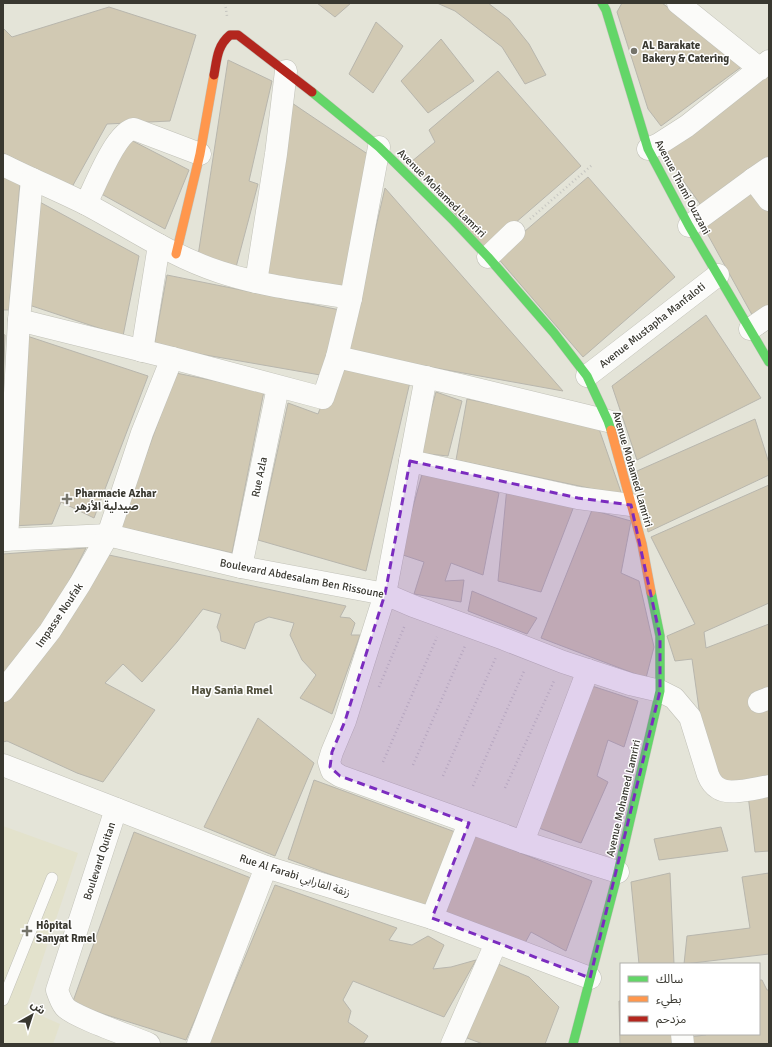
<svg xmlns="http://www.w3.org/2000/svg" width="772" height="1047" font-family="Signika,'Noto Sans Arabic',sans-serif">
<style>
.built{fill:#e3e2cc}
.building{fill:#d1c9b3;stroke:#b8b6ad}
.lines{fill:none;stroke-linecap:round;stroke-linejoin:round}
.lane-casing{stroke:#c1c1b8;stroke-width:12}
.street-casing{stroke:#c1c1b8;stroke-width:23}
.fast-casing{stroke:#c1c1b8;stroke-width:10}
.slow-casing{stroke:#c1c1b8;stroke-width:10}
.jam-casing{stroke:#c1c1b8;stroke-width:10}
.path{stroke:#c5c5c0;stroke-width:2.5;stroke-dasharray:1 3;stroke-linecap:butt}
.lane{stroke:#fbfbf9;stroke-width:11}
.street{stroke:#fbfbf9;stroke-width:22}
.fast{stroke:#63d668;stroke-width:9}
.slow{stroke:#ff974d;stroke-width:9}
.jam{stroke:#b3261e;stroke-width:9}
.marked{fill:#7b2cbf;fill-opacity:0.2;stroke:#7b2cbf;stroke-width:3;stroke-dasharray:8 5;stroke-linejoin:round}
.poi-dot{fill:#75746b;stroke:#fff;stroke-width:1.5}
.labels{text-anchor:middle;stroke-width:3;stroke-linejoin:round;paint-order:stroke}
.poi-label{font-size:11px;font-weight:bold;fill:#393830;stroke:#fff;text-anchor:start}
.street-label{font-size:11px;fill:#393830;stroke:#fff}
.neighbourhood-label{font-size:12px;font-weight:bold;fill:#53523f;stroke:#fff}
</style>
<rect width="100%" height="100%" fill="#e4e4d8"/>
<path class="built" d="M3,826L78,853L26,1009L60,1024L53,1044H3Z"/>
<g class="building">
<path d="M317,3H351L335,17Z"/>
<path d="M437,3H488L509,19L529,44L546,75L525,84L502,47L455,11Z"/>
<path d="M622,3H662L744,65L661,126L648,109L617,12Z"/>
<path d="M109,7L196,35L170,121L107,124L72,187L3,153V28L12,37Z"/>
<path d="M376,22L403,46L373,93L349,74Z"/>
<path d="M441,39L474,81L428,113L401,81Z"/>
<path d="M228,60L272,81L249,181L258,184L235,271L198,256Z"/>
<path d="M498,71L581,166L485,249L411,162L435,142L429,130Z"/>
<path d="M769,74V162L703,208L661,150Z"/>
<path d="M289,101L372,157L348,292L260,274Z"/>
<path d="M125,137L189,170L165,229L96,191Z"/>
<path d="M3,177L20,183L9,310H3Z"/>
<path d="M588,177L675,277L583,357L496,256Z"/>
<path d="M749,185L769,207V311L756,322L703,226Z"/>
<path d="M385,188L563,391L347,352Z"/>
<path d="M36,200L139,256L123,336L29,305Z"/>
<path d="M167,275L345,311L326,376L154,346Z"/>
<path d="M706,315L761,398L637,460L612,386Z"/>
<path d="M3,334L5,335L3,387Z"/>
<path d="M24,335L148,376L94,518L61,502L52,524L11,526Z"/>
<path d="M336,367L410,382L366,571L258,540L288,403L318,414Z"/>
<path d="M176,373L264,391L232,553L120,527Z"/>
<path d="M436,392L462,401L448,456L419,453Z"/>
<path d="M467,399L598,426L622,495L456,460Z"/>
<path d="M755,419L769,463V475L648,532L637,471Z"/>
<path d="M424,467L499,493L483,575L451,563L445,581L464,580L461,602L414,594L424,562L400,554Z"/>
<path d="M769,485V603L704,632L706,648L769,624V779L720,787L705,752L692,659L675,661L667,636L695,624L651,537Z"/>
<path d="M507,487L574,506L541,592L498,581Z"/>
<path d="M592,510L631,521L621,573L639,581L654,647L646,678L541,638Z"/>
<path d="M86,548L58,603L3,674V554Z"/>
<path d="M109,555L346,606L340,617L350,618L355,623L351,635H360L332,714L300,698L316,675L302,660L290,635L294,623L269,617L255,623L245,649L221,641L220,633L217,627L221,614L203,609L177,642L142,682L123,664L105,683L155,710L103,782L77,773L7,741L3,742V703Z"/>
<path d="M472,591L537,618L527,634L468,611Z"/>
<path d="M589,685L638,701L624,747L608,740L597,776L608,782L581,843L536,827Z"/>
<path d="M258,718L314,763L275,856L204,827Z"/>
<path d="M314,780L458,833L427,910L288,859Z"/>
<path d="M769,791V851L755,852L748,795Z"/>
<path d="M721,827L728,851L659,860L654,839Z"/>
<path d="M134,832L256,880L186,1040L72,1004Z"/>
<path d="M472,834L592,881L566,951L531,932L525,943L443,912Z"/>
<path d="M670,873L674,964H639L631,882Z"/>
<path d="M769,873V954L684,964L687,936L750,928L742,877Z"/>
<path d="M275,885L397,928L389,940L412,945L428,936L444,945L433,969L451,967L476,960L444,1017L353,981L343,1000L351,1011L348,1022L368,1036L363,1044H209Z"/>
<path d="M491,961L529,977L559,1007L545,1044H483L467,1038Z"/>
<path d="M759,980H762L767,990H769V1044H689L688,1037L706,1035V1034H759Z"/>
<path d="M619,1001H621V1034H675V1044H620Z"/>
</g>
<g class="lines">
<defs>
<path id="lane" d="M3,1000L52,878"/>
<g id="street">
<path d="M678,3L760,69"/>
<path d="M648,149L659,144L687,126L769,61"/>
<path d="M3,165C31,179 60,191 88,205C131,228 173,257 220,272C262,286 307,291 351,298"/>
<path d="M753,179L769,200"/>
<path d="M86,204C94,188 116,131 134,129L200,154"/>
<path d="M689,226L753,179L769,168"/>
<path d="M488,257L514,232"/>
<path d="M256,282L276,154L286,71"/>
<path d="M19,320L172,358L323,398L337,357L351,298L379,147"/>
<path d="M750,329L769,316"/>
<path d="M142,351L159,245"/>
<path d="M337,357L460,385L608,421"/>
<path d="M587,376L718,275"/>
<path d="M426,377L385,594L345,721L332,752L329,762L332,771L340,776L523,842L618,872"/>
<path d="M410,461L578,498L631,505"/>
<path d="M3,540L108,535L241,567L385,594L413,606L504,639L563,662L630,684L660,691L674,698L690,717L708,775C710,780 713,785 718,788C729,796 756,788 769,786"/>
<path d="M7,540L19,320L32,179"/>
<path d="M241,567L278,387"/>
<path d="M3,691L50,631L80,584L108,535L142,433L172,358"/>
<path d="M759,702L769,698"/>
<path d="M3,765L266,867L432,918L590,978"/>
<path d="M116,809L57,990C59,996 61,1002 65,1007C74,1017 133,1037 149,1044"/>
<path d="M523,842L588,670"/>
<path d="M432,918L469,823"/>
<path d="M682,1034L683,1044"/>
<path d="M198,1044L266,867"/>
<path d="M452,1044L496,943"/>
</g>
<g id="fast">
<path d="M602,3L606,10L648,149L689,226L769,362"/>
<path d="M312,92L379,147L453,220L488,257L554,333L587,376L608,421L611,430"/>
<path d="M573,1044L618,872L660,691V636L651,592"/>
</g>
<g id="slow">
<path d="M176,254L200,154L214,75"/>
<path d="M611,430L642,544L651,592"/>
</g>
<path id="jam" d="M214,75C217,59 217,46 230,35H238L312,92"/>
</defs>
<use href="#lane" class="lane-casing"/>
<use href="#street" class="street-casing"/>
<use href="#fast" class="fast-casing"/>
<use href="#slow" class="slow-casing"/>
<use href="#jam" class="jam-casing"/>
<g class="path">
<path d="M225,3L227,16"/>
<path d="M530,219L592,165"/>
<path d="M379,687L405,625"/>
<path d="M383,762L437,637"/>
<path d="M413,765L465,646"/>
<path d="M443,776L496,657"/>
<path d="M473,786L525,669"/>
<path d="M505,788L554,681"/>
</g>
<use href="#lane" class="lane"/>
<use href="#street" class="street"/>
<use href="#fast" class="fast"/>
<use href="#slow" class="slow"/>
<use href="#jam" class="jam"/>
</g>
<path class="marked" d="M410,461L578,498L631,505L660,636V691L590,978L432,918L469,823L340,776L330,767L332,752L345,721L385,594Z"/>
<g class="poi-dot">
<circle cx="634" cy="51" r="4"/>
<path d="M65 493h4v4h4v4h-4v4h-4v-4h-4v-4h4z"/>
<path d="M25 925h4v4h4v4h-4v4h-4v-4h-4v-4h4z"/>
</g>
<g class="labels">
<g class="poi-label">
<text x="642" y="49">AL Barakate<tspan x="642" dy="13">Bakery &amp; Catering</tspan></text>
<text x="75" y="497">Pharmacie Azhar<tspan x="75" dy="13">صيدلية الأزهر</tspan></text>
<text x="36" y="929">Hôpital<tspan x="36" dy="13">Sanyat Rmel</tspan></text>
</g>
<g class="street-label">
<text transform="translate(683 187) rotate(62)" y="4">Avenue Thami Ouzzani</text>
<text transform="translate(442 193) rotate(45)" y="4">Avenue Mohamed Lamriri</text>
<text transform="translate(652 325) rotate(-38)" y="4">Avenue Mustapha Manfaloti</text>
<text transform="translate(633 469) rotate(74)" y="4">Avenue Mohamed Lamriri</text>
<text transform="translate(259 477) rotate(-78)" y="4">Rue Azla</text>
<text transform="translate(302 578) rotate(11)" y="4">Boulevard Abdesalam Ben Rissoune</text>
<text transform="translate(59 615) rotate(-56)" y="4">Impasse Noufak</text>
<text transform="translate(623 798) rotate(-77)" y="4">Avenue Mohamed Lamriri</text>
<text transform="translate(99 861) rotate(-72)" y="4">Boulevard Quitan</text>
<text transform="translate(295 875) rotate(18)" y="4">Rue Al Farabi زنقة الفارابي</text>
</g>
<g class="neighbourhood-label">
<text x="232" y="694">Hay Sania Rmel</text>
</g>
</g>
<rect width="772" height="1047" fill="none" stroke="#393830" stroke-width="8"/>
<rect x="620" y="963" width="140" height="72" fill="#ffffff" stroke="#b0afac"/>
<rect x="628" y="976" width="20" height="6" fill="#63d668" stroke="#b0afac"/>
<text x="656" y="983" font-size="12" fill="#393830">سالك</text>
<rect x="628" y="996" width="20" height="6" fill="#ff974d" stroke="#b0afac"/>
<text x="656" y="1003" font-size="12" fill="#393830">بطيء</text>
<rect x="628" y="1016" width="20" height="6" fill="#b3261e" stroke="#b0afac"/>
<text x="656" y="1023" font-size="12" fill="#393830">مزدحم</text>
<g transform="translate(32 1015) rotate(39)" stroke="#ffffff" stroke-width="3" paint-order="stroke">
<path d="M0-3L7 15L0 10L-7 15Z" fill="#393830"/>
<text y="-6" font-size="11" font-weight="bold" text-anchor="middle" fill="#393830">ش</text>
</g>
</svg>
